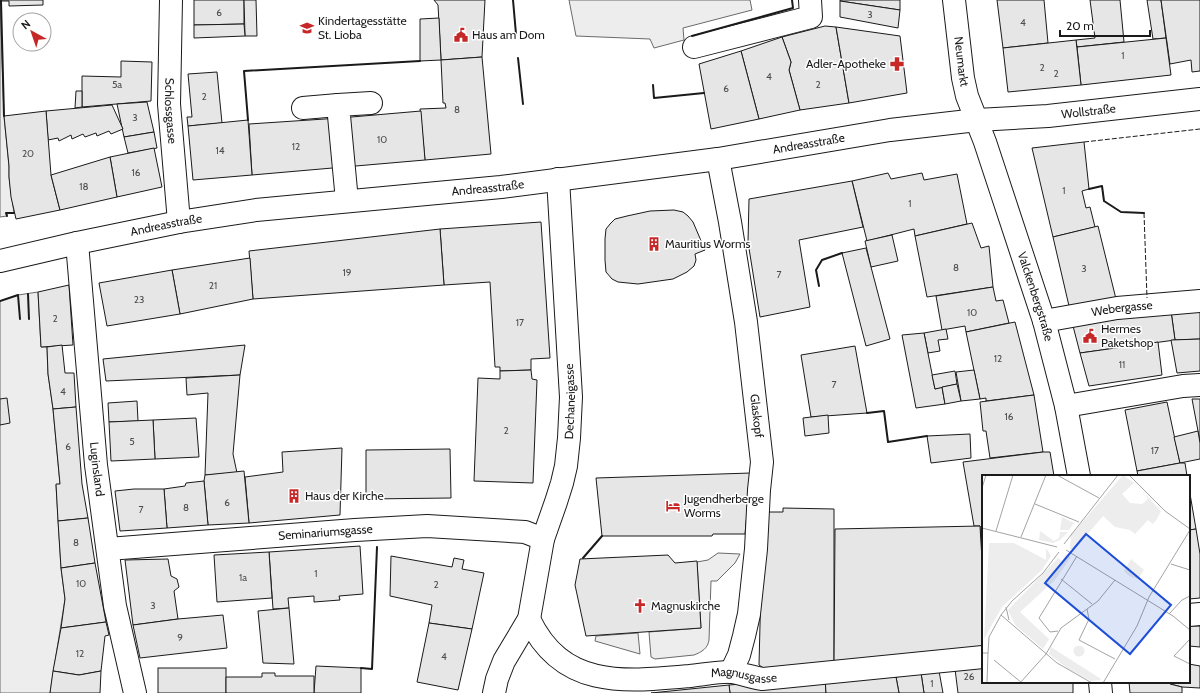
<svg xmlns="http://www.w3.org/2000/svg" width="1200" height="693" font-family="Cabin,sans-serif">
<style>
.green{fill:#ededed;stroke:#6a6a6a}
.building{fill:#e6e6e6;stroke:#1a1a1a}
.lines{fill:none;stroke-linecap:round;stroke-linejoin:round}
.minor-casing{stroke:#1a1a1a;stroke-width:24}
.minor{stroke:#fff;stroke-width:22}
.fence{stroke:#1a1a1a;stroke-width:1;stroke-dasharray:5 2;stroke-linecap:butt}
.wall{stroke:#1a1a1a;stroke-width:2}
.labels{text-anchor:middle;stroke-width:3;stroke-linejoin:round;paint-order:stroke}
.number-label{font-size:10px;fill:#4d4d4d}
.poi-label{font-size:12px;fill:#1a1a1a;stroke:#fff;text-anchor:start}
.street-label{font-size:12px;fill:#1a1a1a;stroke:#fff}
.inset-road{fill:none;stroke:#a3a3a3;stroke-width:1}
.view{fill:#1d4ed8;fill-opacity:0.15;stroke:#1d4ed8;stroke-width:2}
.inset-edge{fill:none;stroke:#1a1a1a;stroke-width:2}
</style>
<rect width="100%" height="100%" fill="#fff"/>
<g class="green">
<path d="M0,0L4,116L9,166V177L14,213H7V216L0,217Z"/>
<path d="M569,0H750L752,10L683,28L684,40L654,48L650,39L576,36Z"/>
<path d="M38,292L41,347H47L48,374L53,409L60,484L56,485L61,568L65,599L50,693H0V301L18,295Z"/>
<path d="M718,553L740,554L735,563L717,581H711L709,640C708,648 702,652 694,655L655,659L651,657L649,632L701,628L697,562L708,560Z"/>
<path d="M638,633L640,654L595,641L596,636Z"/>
</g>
<g class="building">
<path d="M1,0H43V5L9,6V1H1Z"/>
<path d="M194,0H244V24L194,25Z"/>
<path d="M244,0H256L257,36H245Z"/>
<path d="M434,0H485L482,57L441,60L438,5Z"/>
<path d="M840,0H900V10L840,1Z"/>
<path d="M997,0H1044L1048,43L1003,48Z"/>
<path d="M1090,0H1120L1124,42L1077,47L1076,40L1095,38Z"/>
<path d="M1147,0H1161L1166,38L1153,39Z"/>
<path d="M1161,0H1200V71L1192,72L1191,60L1170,64Z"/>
<path d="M840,1L900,10L898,28L840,17Z"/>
<path d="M439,18L441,60L420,61V19Z"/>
<path d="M244,24L245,36L194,38V25Z"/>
<path d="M825,26L836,27L849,103L800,110L789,70L791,62L782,37Z"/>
<path d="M836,27L900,36L907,93L849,103Z"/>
<path d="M782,37L791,62L789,70L800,110L759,119L741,51Z"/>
<path d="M1166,38L1171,75L1081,85L1077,47Z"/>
<path d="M1076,40L1081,85L1008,92L1003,48Z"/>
<path d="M741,51L759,119L711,129L699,64Z"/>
<path d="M482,57L491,154L425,160L420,109L446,108L445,103H443L441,60Z"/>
<path d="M121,61L152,62L151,101L82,107V76L121,77Z"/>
<path d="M217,72L222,123L188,126L187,117H192L188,74Z"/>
<path d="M76,91H82V107L75,108Z"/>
<path d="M147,102L154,132L124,137L117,104Z"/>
<path d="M112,105L123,129L111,134L109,131L97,136L96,133L85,137L83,134L72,139L71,135L59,141L58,138L48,140L46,111Z"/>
<path d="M46,111L51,175L60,210L16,219L11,197L9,177V166L4,116Z"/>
<path d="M421,111L425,160L344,167L340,118Z"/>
<path d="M340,118L344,167L252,175L249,124Z"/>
<path d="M248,120L252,175L193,180L188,126Z"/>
<path d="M154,132L157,148L128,153L124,137Z"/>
<path d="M1084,142L1089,189L1082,191L1086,208L1090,207L1095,227L1053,237L1032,148Z"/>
<path d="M154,148L162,187L117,197L110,157Z"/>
<path d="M110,157L117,197L60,210L51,175Z"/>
<path d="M888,173L891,179L922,173L924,180L957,174L967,224L915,236L914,229L867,241L852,181Z"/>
<path d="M852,181L863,227L799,240L810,307L760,317L748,242L749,199Z"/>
<path d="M674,210L683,212L688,216L693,222L705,250L695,254L696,260L694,266L687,272L673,279L638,284L618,282L612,279L606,272L605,260V239L606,229L610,224L615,219L627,216L650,211Z"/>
<path d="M541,222L550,358L531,359V370L500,371V367H495L490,282L444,285L440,229Z"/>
<path d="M972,223L981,248L989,246L993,287L927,297L915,236Z"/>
<path d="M1098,226L1116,299L1069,306L1053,237Z"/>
<path d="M440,229L444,285L253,299L249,251Z"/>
<path d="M892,235L898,261L871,267L865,241Z"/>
<path d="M866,248L890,339L866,346L842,253Z"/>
<path d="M250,258L253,299L180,314L172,270Z"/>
<path d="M172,270L180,314L107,326L99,283Z"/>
<path d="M69,285L73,345L41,347L38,292Z"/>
<path d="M993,287L996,301L1003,300L1009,323L966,332L965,326L942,330L936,296Z"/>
<path d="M1200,309V339L1175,340L1171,311Z"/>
<path d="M1171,311L1175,340L1080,353L1073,326Z"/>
<path d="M1015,322L1034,395L986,401V398L980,399L966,332Z"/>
<path d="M946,329L948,339L938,340L940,351L928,353L924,333Z"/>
<path d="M924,333L935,389L942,387L945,404L916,408L902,335Z"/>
<path d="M1200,339V371L1177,373L1171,340Z"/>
<path d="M1158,342L1162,375L1089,386L1080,353Z"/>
<path d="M62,345L65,373H74L76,407L53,409L48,374L47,347Z"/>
<path d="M245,345L240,375L106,381L103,359Z"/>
<path d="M855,346L867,413L811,417L801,355Z"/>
<path d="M531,370L532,379L537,380L533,483L474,481L478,378L500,379V371Z"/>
<path d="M974,370L980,399L961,401L956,372Z"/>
<path d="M955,371L957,384L935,389L932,375Z"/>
<path d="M240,375L233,454L237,473L205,475L208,393L187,395L186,378Z"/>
<path d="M957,384L961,401L945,404L942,387Z"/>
<path d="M1034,395L1043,452L990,458L986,431H983L980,402Z"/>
<path d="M7,398L10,423L0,425V399Z"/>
<path d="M1192,399H1200V443L1198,431Z"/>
<path d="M137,401L138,421L109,422L108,403Z"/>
<path d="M1167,402L1180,463L1137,471L1125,410Z"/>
<path d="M76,407L82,484L88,518L58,521L56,484H60L53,409Z"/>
<path d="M828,415L829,433L805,436L803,418Z"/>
<path d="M196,418L199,457L155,459L153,420Z"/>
<path d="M153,420L155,459L111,461L109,422Z"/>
<path d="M1198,431L1200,443V459L1180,463L1174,437Z"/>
<path d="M970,434L971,458L931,463L927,436Z"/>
<path d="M342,448L340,515L249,523L245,477L283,472L282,452Z"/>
<path d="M450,449L451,498L366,499V450Z"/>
<path d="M1043,452H1050L1054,476H983V560H982L980,526H974L963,462Z"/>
<path d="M1180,463H1185L1187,476H1138L1137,471Z"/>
<path d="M244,471L249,523L208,525L204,481L205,475Z"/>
<path d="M751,473L745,534H713L712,536H602L596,478Z"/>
<path d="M204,481L208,525L167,528L164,489L185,486L186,483Z"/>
<path d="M1189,488L1196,529L1189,530Z"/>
<path d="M134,489H164L167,528L120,531L115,491Z"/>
<path d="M783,508L834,509V664L768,671L759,665L762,544L765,512H783Z"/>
<path d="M88,518L95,563L61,568L58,521Z"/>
<path d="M980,526L982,560H983V646L834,664L835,529Z"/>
<path d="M1196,529L1200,554V598L1189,599V530Z"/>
<path d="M360,546L363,594L339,596L340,600L314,602V596L288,598L289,608L273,609L269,552Z"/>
<path d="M269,552L272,598L217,602L214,555Z"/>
<path d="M668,555L675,563L697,561L701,628L586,636L575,585L580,559Z"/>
<path d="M391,556L452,567L454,558L464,560L462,569L484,573L472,629L429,623L432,605L390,596Z"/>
<path d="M168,559L171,576L177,579L179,587L174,591L178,619L133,625L125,560Z"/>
<path d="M95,563L106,622L61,628L65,599L61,568Z"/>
<path d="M289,608L294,664L263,663L258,611Z"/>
<path d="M223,615L227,648L140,658L133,625L178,619Z"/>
<path d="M106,622L109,635L105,636L101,671L79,675L53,671L61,628Z"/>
<path d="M429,623L472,629L458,690L417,682Z"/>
<path d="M1189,626H1200V647L1189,646Z"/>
<path d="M1189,664L1200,666V688L1182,687L1170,684V682H1189Z"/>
<path d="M316,666L361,668V693H314Z"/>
<path d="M983,666V682H1073V693H958L955,669Z"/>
<rect x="158" y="668" width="68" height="25"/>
<path d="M53,671L79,675L101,671L100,693H50Z"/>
<path d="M939,671L943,693H924L921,673Z"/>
<path d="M262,673H275V676H314V693H226V677H262Z"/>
<path d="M921,673L924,693H899L896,677Z"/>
<path d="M825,677L826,693H730L729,685Z"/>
<path d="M825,677H896L899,693H826Z"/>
<path d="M1129,682H1170V684L1182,687V693H1130Z"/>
<path d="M729,685L730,693H651Z"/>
</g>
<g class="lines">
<defs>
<g id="minor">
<path id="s1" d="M171,0L169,104L179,222"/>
<path id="s2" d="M954,0L963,78L967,96L985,142L1044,321L1066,406L1079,476"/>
<path d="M694,47L811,17L810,0"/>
<path d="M303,108L338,105"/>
<path id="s3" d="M718,159L730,222L746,322L762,462L759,490L756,549L749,614L744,636L739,655L731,672"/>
<path d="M347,201L338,105L371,103"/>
<path id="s4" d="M77,243L96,465L115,606L135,693"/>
<path id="s5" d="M0,261L77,243L179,222L256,210L501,187L718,159L890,130L977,120L1048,116L1200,99"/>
<path id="s6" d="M1044,321L1117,308L1200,301"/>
<path d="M1066,406L1183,386L1200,385"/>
<path id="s7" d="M108,549L355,530L427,526L525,532L543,539"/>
<path d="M1189,615L1200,614"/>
<path id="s8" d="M529,619C562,689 624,682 690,676C701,675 722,671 732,672C742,674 752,677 762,679L983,657"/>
<path d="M1100,682L1101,693"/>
<path id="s9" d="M494,693L497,679L504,661L529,619L543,539L556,502L562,483L566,466L569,438L571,397L558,179"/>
</g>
</defs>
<use href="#minor" class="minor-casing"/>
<use href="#minor" class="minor"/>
<g class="fence">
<path d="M1084,142L1200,129"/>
<path d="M1144,213L1147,298"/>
</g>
<g class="wall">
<path d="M513,0L516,34"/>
<path d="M1,1L4,116"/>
<path d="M692,36L793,8L792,0"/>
<path d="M518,58L523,104"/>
<path d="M653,85L654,98L704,93"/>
<path d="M248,120L244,71L420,61"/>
<path d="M1089,189L1102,186L1104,201L1121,212L1144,213"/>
<path d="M7,216L6,213H14"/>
<path d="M819,286L816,270L822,260L842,253"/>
<path d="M28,294L29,319"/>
<path d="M0,301L18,295L20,319"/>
<path d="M867,413L884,411L888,442L927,436"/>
<path d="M583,558L602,536"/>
<path d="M361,668L372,669L377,547"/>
</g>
</g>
<defs>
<symbol id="school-bare" viewBox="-9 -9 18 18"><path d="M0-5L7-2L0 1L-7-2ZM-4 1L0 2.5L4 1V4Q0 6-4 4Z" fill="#c62828" stroke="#fff" stroke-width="2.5" paint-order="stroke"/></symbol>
<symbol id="civic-bare" viewBox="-9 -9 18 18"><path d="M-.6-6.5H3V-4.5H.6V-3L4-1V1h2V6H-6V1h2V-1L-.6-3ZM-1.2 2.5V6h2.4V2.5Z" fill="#c62828" stroke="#fff" stroke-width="2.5" paint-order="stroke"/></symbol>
<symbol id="pharmacy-bare" viewBox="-9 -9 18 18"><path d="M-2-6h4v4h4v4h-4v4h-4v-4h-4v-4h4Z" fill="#c62828" stroke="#fff" stroke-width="2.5" paint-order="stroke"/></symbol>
<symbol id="building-bare" viewBox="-9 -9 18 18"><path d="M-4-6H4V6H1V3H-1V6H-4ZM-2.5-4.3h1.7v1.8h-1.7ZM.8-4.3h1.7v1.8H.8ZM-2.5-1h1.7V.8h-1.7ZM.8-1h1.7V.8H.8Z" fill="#c62828" stroke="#fff" stroke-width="2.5" paint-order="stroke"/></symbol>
<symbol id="hotel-bare" viewBox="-9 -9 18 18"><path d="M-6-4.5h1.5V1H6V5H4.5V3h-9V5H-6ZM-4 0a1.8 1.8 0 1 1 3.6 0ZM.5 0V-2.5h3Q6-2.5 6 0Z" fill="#c62828" stroke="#fff" stroke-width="2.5" paint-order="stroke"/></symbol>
<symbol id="church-bare" viewBox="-9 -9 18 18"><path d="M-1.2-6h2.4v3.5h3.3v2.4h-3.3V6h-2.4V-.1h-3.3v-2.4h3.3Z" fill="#c62828" stroke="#fff" stroke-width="2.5" paint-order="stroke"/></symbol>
</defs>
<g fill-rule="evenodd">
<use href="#school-bare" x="297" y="18" width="20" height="20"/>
<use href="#civic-bare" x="451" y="25" width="20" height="20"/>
<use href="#pharmacy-bare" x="887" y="54" width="20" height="20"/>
<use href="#building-bare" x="644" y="234" width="20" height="20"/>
<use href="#civic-bare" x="1080" y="326" width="20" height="20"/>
<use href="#building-bare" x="284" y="486" width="20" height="20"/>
<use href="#hotel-bare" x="663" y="496" width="20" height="20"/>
<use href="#church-bare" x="630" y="596" width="20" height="20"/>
</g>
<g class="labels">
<g class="number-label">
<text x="219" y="16">6</text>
<text x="870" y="18">3</text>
<text x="1023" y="26">4</text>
<text x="1123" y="59">1</text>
<text x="1042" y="71">2</text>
<text x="1056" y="77">2</text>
<text x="769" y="80">4</text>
<text x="117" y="88">5a</text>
<text x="818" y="88">2</text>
<text x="726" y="92">6</text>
<text x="204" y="100">2</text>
<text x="457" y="113">8</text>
<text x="135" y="121">3</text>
<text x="382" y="143">10</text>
<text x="296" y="150">12</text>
<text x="220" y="154">14</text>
<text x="28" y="157">20</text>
<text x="136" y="176">16</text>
<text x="84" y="190">18</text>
<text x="1064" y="194">1</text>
<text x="910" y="207">1</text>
<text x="956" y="271">8</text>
<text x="1084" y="272">3</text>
<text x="347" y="276">19</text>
<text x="779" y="278">7</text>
<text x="213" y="289">21</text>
<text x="139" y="303">23</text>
<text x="972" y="316">10</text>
<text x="55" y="322">2</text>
<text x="520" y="326">17</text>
<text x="998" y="362">12</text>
<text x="1122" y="368">11</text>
<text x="834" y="388">7</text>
<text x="63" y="395">4</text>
<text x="1009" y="420">16</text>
<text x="506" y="434">2</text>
<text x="132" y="445">5</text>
<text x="68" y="450">6</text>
<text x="1155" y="454">17</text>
<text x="227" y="506">6</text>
<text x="186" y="511">8</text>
<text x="141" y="513">7</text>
<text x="76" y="546">8</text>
<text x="316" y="577">1</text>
<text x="243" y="581">1a</text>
<text x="81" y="587">10</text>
<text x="436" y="588">2</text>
<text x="153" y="609">3</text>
<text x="180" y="641">9</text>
<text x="80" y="657">12</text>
<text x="444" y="660">4</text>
<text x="969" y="680">26</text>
<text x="932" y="687">1</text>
</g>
<g class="poi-label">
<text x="318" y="25">Kindertagesstätte<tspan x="318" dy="14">St. Lioba</tspan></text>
<text x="472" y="39">Haus am Dom</text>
<text x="886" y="68" text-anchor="end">Adler-Apotheke</text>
<text x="665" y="248">Mauritius Worms</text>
<text x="1101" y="333">Hermes<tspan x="1101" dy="14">Paketshop</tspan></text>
<text x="305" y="500">Haus der Kirche</text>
<text x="684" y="503">Jugendherberge<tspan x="684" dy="14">Worms</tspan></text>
<text x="651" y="610">Magnuskirche</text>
</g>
<g class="street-label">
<text dy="4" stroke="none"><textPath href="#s2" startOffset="62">Neumarkt</textPath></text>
<text dy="4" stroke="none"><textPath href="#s1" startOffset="111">Schlossgasse</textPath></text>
<text dy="4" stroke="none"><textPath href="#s5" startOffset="1100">Wollstraße</textPath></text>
<text dy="4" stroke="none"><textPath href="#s5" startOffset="818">Andreasstraße</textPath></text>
<text dy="4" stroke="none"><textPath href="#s5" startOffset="494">Andreasstraße</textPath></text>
<text dy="4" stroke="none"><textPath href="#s5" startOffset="170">Andreasstraße</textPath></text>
<text dy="4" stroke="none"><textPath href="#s2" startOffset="309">Valckenbergstraße</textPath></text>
<text dy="4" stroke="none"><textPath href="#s6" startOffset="79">Webergasse</textPath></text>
<text dy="4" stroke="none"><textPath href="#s9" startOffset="305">Dechaneigasse</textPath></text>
<text dy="4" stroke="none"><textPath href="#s3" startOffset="260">Glaskopf</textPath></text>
<text dy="4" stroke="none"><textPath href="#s4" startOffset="227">Luginsland</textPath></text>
<text dy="4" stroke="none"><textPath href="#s7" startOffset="218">Seminariumsgasse</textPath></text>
<text dy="4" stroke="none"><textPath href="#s8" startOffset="240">Magnusgasse</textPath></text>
</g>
</g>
<g transform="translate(982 475)">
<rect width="208" height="208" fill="#fff"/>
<path d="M141,0L152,8L140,19L148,28L160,29L166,24L163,19L179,36L175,44L171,49L166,45L153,59L148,55L133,52L121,41L133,27L92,75L88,74L89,60ZM80,42L92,48L87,55H78ZM58,56L72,66L77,63L78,57H86L78,65L71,68L57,65ZM7,68H32L64,85V73L69,81L60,95L20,132L2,164ZM84,79L89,82L73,105L38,137L67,164L61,174L33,150L26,135L76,83L80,86ZM149,84L162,95L156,104L147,101L142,96ZM91.5 176a5.5 5.5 0 1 1 11 0a5.5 5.5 0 1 1-11 0ZM69,172L119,204L118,205L109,206L85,193L67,179Z" fill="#ededed"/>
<path class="inset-road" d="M75,0L117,23M147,0L183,36L208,54M0,13L4,0M53,29L97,47M0,53L75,72M14,56L31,0M39,62L64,0M82,69L136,0M84,75L191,141L208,155M189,89L208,95M79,104L110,129M24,132L27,145M105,134L107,144L97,165L133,184M187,139L200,125L208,121M19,140L75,188L110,208M76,156L68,157L57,143L95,81M208,164L192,181L208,189M0,178H6L5,208M6,178L7,162L19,140L30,126L61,98L77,77M12,185L40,208M38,208L64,179L79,153L116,126L133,105M121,208L155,151L167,122L208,55"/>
<path class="view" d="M104,59L189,130L148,179L63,108Z"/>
<rect width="208" height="208" class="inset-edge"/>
</g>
<g transform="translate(32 32) rotate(320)"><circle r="19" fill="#ffffff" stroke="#a3a3a3"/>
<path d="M0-3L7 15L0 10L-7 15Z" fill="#c62828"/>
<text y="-6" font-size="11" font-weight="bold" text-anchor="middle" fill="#1a1a1a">N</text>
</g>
<path d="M1060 30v6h90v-6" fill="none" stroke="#1a1a1a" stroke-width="2"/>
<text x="1066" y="30" font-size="12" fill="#1a1a1a" stroke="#ffffff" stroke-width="3" paint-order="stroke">20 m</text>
</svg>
